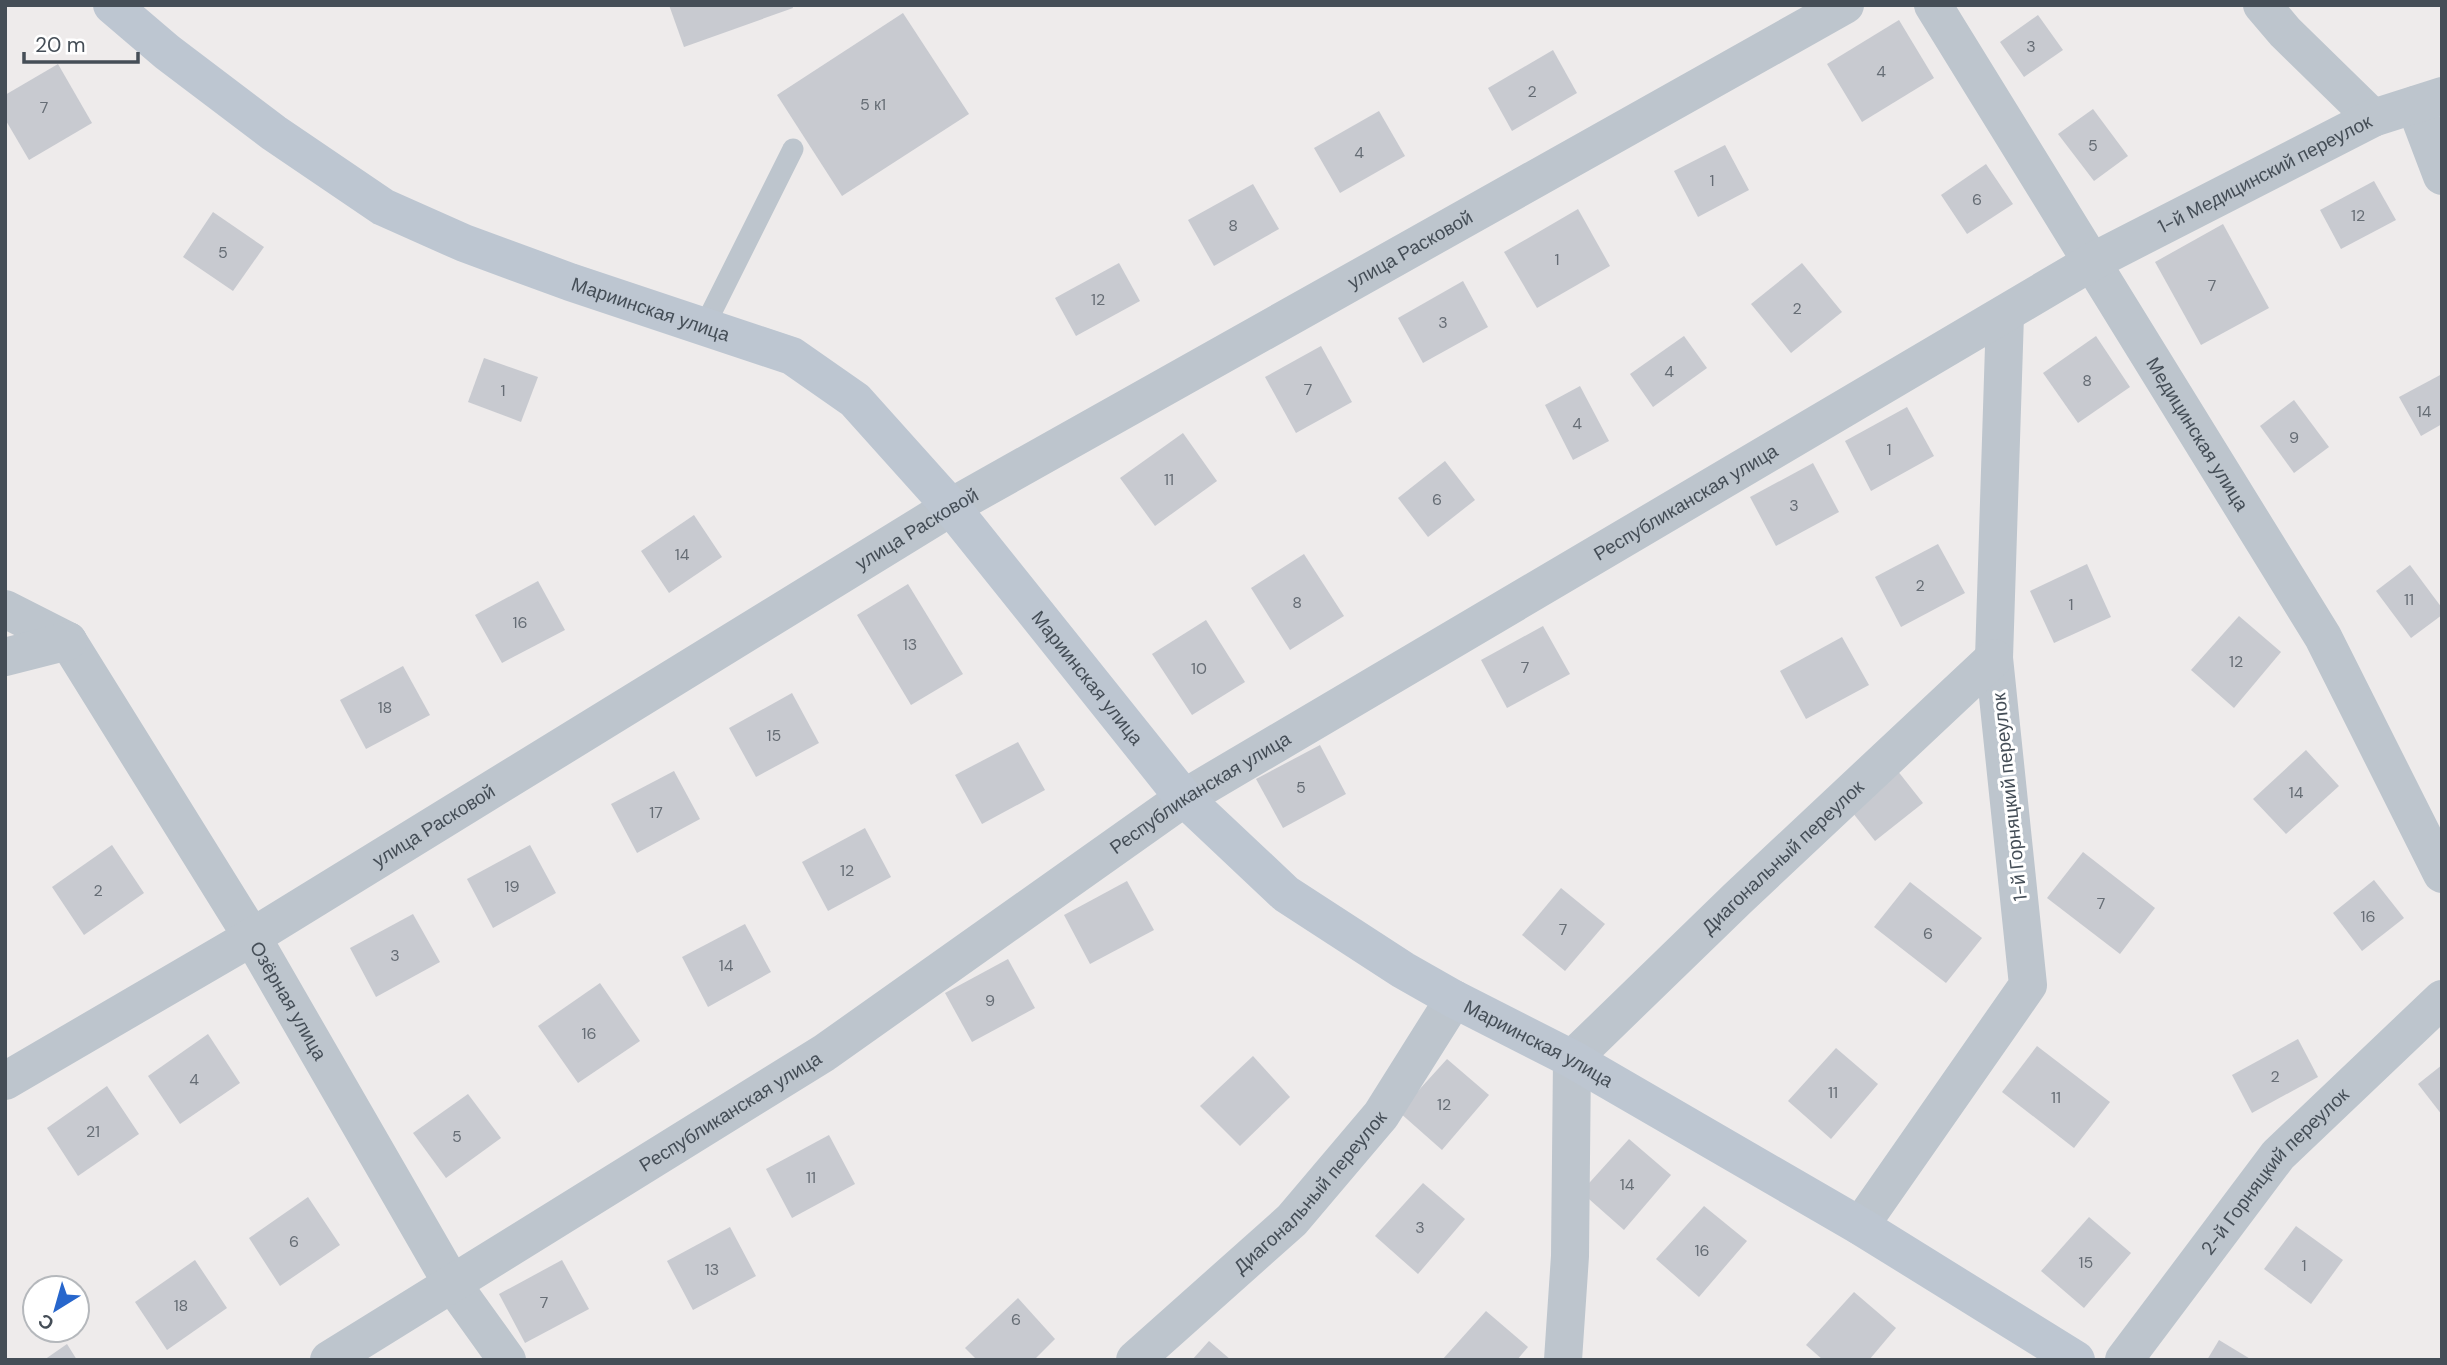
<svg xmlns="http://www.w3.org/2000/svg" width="2447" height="1365" font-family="'DM Sans',sans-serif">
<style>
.building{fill:#c8cad0}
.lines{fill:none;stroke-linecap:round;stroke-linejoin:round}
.service{stroke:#bdc5cd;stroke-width:21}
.minor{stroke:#bdc5cd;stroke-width:38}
.secondary{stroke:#bdc6d1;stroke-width:38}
.labels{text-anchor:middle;stroke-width:6;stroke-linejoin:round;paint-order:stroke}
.number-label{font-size:16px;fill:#666d75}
.street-label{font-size:19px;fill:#454e57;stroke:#fff}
</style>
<rect width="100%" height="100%" fill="#eeebeb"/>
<g class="building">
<path d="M669,5H792L793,8L684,47Z"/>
<path d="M903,13L969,114L842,196L777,95Z"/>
<path d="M2038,15L2063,50L2024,77L2000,42Z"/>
<path d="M1899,20L1934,78L1862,122L1827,64Z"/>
<path d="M1553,50L1577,93L1512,131L1488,88Z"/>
<path d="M58,64L92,123L29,160L5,119V95Z"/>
<path d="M2093,109L2128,156L2094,181L2058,134Z"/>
<path d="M1379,111L1405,156L1340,193L1314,148Z"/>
<path d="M1725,145L1749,190L1698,217L1674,171Z"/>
<path d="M1986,164L2013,204L1967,234L1941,195Z"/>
<path d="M2374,181L2396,220L2341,249L2320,210Z"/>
<path d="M1253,184L1279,229L1214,266L1188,220Z"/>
<path d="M1578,209L1610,266L1537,308L1504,252Z"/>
<path d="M213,212L264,247L233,291L183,257Z"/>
<path d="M2223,224L2269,308L2201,345L2155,262Z"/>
<path d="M1119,263L1140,301L1076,336L1055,298Z"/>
<path d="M1802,263L1842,312L1791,353L1751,304Z"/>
<path d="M1463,281L1488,327L1423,363L1398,318Z"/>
<path d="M1684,336L1707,368L1653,407L1630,374Z"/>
<path d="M2096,336L2130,387L2078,423L2043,373Z"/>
<path d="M1321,346L1352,402L1296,433L1265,377Z"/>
<path d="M484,358L538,377L521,422L468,402Z"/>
<path d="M2442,374V424L2421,436L2399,397Z"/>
<path d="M1580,386L1609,441L1573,460L1545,405Z"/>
<path d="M2294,400L2329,447L2294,473L2260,426Z"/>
<path d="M1907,407L1934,456L1871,491L1845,441Z"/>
<path d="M1183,433L1217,481L1155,526L1120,478Z"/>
<path d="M1445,461L1475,500L1428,537L1398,498Z"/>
<path d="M1813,463L1839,512L1776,546L1750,497Z"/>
<path d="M694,515L722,557L669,593L641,551Z"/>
<path d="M1938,544L1965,593L1901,627L1875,577Z"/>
<path d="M1304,554L1344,616L1290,650L1251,588Z"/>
<path d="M2087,564L2111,617L2054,643L2030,591Z"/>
<path d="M2410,565L2442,608V615L2411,638L2376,591Z"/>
<path d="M538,581L565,630L502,663L475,615Z"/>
<path d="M908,584L963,674L911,705L857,615Z"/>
<path d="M2239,616L2281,652L2234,708L2191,670Z"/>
<path d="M1206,620L1245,682L1192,715L1152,654Z"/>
<path d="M1543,626L1570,674L1507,708L1481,660Z"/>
<path d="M1842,637L1869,685L1806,719L1780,671Z"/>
<path d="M403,666L430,715L366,749L340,700Z"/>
<path d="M792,693L819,743L756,777L729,728Z"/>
<path d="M1018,742L1045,790L982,824L955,775Z"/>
<path d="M1320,745L1346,794L1283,828L1256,779Z"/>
<path d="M2306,750L2339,786L2286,834L2253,799Z"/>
<path d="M1893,765L1923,803L1875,841L1845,803Z"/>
<path d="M674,771L700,819L637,853L611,804Z"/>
<path d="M865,828L891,877L828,911L802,862Z"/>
<path d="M112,845L144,893L84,935L52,887Z"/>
<path d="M530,845L556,893L493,928L467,879Z"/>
<path d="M2083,852L2155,908L2120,954L2047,898Z"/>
<path d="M2374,880L2404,918L2362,951L2333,913Z"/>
<path d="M1127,881L1154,930L1090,964L1064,915Z"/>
<path d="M1910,882L1982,938L1946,983L1874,927Z"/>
<path d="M1561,888L1605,924L1565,971L1522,935Z"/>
<path d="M413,914L440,962L376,997L350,948Z"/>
<path d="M745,924L771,972L708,1007L682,957Z"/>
<path d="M1008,959L1035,1008L972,1042L945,993Z"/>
<path d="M600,983L640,1041L578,1083L538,1026Z"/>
<path d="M208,1034L240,1083L180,1124L148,1076Z"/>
<path d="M2298,1039L2318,1077L2252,1113L2232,1075Z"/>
<path d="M2037,1046L2110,1102L2074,1148L2002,1092Z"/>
<path d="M1836,1048L1878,1084L1831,1139L1788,1101Z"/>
<path d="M1253,1056L1290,1097L1240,1146L1200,1106Z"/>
<path d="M1447,1059L1489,1095L1442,1150L1399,1112Z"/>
<path d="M2442,1065V1115L2418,1084Z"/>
<path d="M107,1086L139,1134L78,1176L47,1128Z"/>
<path d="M468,1094L501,1138L446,1178L413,1133Z"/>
<path d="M829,1135L855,1184L792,1218L766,1169Z"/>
<path d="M1629,1139L1671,1175L1624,1230L1581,1192Z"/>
<path d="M1423,1183L1465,1219L1418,1274L1375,1236Z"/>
<path d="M308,1197L340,1245L280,1286L249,1238Z"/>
<path d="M1704,1206L1747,1241L1699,1297L1656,1259Z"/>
<path d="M2089,1217L2131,1253L2084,1308L2041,1271Z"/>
<path d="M2296,1226L2343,1260L2311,1304L2264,1269Z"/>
<path d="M730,1227L756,1276L693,1310L667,1261Z"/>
<path d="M195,1260L227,1308L167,1350L135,1302Z"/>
<path d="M562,1260L589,1309L525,1343L499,1294Z"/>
<path d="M1854,1292L1896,1328L1869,1360H1823L1806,1345Z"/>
<path d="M1018,1298L1055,1339L1034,1360H977L965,1348Z"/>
<path d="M1486,1311L1528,1347L1517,1360H1442Z"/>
<path d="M2219,1340L2252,1360H2207Z"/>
<path d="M1209,1341L1231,1360H1192Z"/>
<path d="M67,1344L77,1360H44Z"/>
</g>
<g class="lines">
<path class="service" d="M704,327L793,149"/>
<g class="minor">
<path id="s1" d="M1933,5L2323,637L2442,874"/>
<path d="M2262,5L2285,32L2373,118"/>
<path d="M2415,105L2442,176"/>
<path d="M5,609L68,641"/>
<path id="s2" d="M68,641L252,937L451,1282L507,1360"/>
<path d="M5,657L68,641"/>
<path id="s3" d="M5,1081L252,937L951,507L1845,5"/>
<path d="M1860,1226L2028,985L1994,658L2005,315"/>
<path id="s4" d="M329,1360L824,1053L1184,798L2092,262L2373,118L2442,96"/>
<path id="s5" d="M1135,1360L1292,1220L1381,1115L1454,999"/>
<path id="s6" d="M1563,1360L1570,1256L1572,1059L1738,898L1994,658"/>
<path id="s7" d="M2124,1360L2278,1155L2442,999"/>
</g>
<path class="secondary" id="s8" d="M112,5L167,52L274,133L383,207L464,243L570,282L792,356L855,400L951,507L1184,798L1286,894L1403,970L1454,999L1572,1059L1860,1226L2076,1360"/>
</g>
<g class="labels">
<g class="number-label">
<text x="2031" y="52">3</text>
<text x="1881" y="77">4</text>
<text x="1532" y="97">2</text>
<text x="873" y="110">5 к1</text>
<text x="44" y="113">7</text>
<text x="2093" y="151">5</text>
<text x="1359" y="158">4</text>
<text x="1712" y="186">1</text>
<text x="1977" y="205">6</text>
<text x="2358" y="221">12</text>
<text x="1233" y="231">8</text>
<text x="223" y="258">5</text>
<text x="1557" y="265">1</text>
<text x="2212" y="291">7</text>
<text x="1098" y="305">12</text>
<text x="1797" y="314">2</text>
<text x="1443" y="328">3</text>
<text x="1669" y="377">4</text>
<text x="2087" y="386">8</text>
<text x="1308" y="395">7</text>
<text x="503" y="396">1</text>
<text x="2424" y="417">14</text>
<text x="1577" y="429">4</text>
<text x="2294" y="443">9</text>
<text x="1889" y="455">1</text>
<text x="1169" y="485">11</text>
<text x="1437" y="505">6</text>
<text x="1794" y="511">3</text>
<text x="682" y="560">14</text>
<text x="1920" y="591">2</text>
<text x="2409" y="605">11</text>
<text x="1297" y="608">8</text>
<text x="2071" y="610">1</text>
<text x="520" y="628">16</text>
<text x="910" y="650">13</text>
<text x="2236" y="667">12</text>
<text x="1525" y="673">7</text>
<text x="1199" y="674">10</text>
<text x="385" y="713">18</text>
<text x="774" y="741">15</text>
<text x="1301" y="793">5</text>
<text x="2296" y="798">14</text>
<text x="656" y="818">17</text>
<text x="847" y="876">12</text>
<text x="512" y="892">19</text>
<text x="98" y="896">2</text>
<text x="2101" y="909">7</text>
<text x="2368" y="922">16</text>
<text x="1563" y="935">7</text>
<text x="1928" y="939">6</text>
<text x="395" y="961">3</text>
<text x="726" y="971">14</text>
<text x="990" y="1006">9</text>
<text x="589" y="1039">16</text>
<text x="2275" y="1082">2</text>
<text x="194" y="1085">4</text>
<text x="1833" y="1098">11</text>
<text x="2056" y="1103">11</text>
<text x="1444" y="1110">12</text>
<text x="93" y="1137">21</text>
<text x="457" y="1142">5</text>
<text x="811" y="1183">11</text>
<text x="1627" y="1190">14</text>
<text x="1420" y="1233">3</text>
<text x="294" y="1247">6</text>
<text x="1702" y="1256">16</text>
<text x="2086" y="1268">15</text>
<text x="2304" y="1271">1</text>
<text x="712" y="1275">13</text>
<text x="544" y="1308">7</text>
<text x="181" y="1311">18</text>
<text x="1016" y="1325">6</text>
</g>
<g class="street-label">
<text dy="7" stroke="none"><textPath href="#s4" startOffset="2272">1-й Медицинский переулок</textPath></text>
<text dy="7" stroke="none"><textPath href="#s3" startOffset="1633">улица Расковой</textPath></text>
<text dy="7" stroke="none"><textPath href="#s8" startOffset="625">Мариинская улица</textPath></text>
<text dy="7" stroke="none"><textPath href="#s1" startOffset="504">Медицинская улица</textPath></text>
<text dy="7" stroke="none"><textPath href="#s4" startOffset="1606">Республиканская улица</textPath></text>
<text dy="7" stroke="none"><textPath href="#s3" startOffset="1066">улица Расковой</textPath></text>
<text dy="7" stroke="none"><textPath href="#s8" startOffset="1213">Мариинская улица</textPath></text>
<text dy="7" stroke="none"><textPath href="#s4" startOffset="1040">Республиканская улица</textPath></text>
<text transform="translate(2009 797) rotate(-96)" y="7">1-й Горняцкий переулок</text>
<text dy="7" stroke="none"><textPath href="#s3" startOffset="499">улица Расковой</textPath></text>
<text dy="7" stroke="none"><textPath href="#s6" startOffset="593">Диагональный переулок</textPath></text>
<text dy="7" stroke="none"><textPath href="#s2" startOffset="422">Озёрная улица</textPath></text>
<text dy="7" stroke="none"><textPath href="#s8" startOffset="1801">Мариинская улица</textPath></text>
<text dy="7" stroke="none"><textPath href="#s4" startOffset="472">Республиканская улица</textPath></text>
<text dy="7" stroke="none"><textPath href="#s7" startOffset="242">2-й Горняцкий переулок</textPath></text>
<text dy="7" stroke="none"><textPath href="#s5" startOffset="243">Диагональный переулок</textPath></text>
</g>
</g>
<rect width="2447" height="1365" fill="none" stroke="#454e57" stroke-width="14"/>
<g transform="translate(56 1309) rotate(217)"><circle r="33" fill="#ffffff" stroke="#b5b8bc" stroke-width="2"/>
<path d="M0-5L12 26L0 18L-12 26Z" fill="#2766cc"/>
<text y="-10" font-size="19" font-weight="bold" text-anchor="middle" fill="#454e57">С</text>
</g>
<path d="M24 52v10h114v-10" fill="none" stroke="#454e57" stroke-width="3.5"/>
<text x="35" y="52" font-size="21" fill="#454e57" stroke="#ffffff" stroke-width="5" paint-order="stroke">20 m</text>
</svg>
